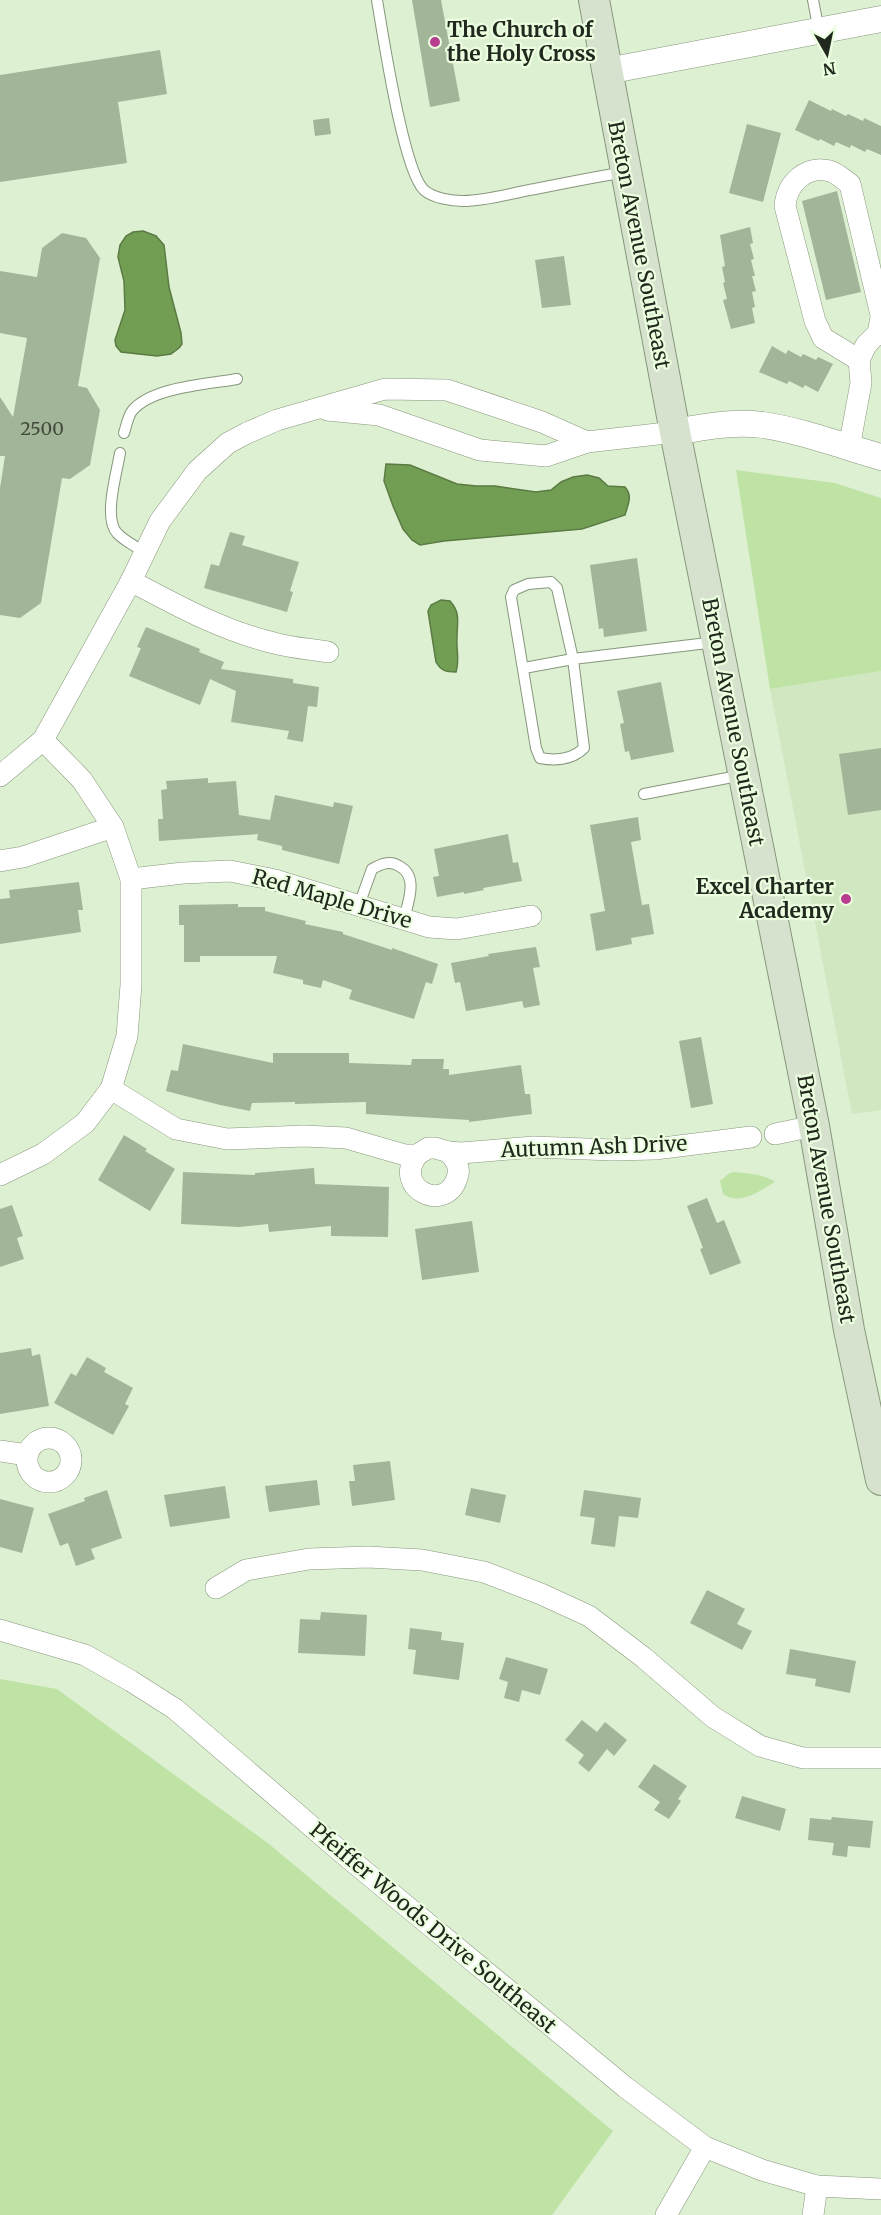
<svg xmlns="http://www.w3.org/2000/svg" width="881" height="2215" font-family="Merriweather,serif">
<style>
.built{fill:#d0e7c2}
.green{fill:#bee3a5}
.water{fill:#729e53;stroke:#5a7b43;stroke-width:1.5}
.building{fill:#a3b598}
.lines{fill:none;stroke-linecap:round;stroke-linejoin:round}
.service-casing{stroke:#86977b;stroke-width:12}
.minor-casing{stroke:#86977b;stroke-width:22}
.tertiary-casing{stroke:#86977b;stroke-width:27}
.secondary-casing{stroke:#86977b;stroke-width:32}
.service{stroke:#fff;stroke-width:10}
.minor{stroke:#fff;stroke-width:21}
.tertiary{stroke:#fff;stroke-width:26}
.secondary{stroke:#d6e2ce;stroke-width:30}
.poi-dot{fill:#b83d8f;stroke:#ebfedf;stroke-width:2}
.labels{text-anchor:middle;stroke-width:4.5;stroke-linejoin:round;paint-order:stroke}
.number-label{font-size:18px;fill:#424b3c}
.poi-label{font-size:21px;font-weight:bold;fill:#21281d;stroke:#ebfedf;text-anchor:start}
.street-label{font-size:21px;fill:#21281d;stroke:#ebfedf}
</style>
<rect width="100%" height="100%" fill="#def0d2"/>
<path class="built" d="M881,671V1110L852,1114L770,689Z"/>
<g class="green">
<path d="M736,470L835,483L881,498V671L770,689Z"/>
<path d="M733,1172C746,1173 764,1174 775,1182C759,1191 740,1206 723,1194L720,1181L728,1174Z"/>
<path d="M0,1679L57,1689L269,1844L613,2131L552,2215H0Z"/>
</g>
<g class="water">
<path d="M143,231L156,236L164,245L169,287L181,333L182,344L179,348L171,354L157,356L121,352L116,346L115,340L125,310L124,281L118,257L120,245L126,236L133,232Z"/>
<path d="M386,464L410,465L457,484L476,486H495L536,492L551,490L561,482L573,477L587,475L599,478L608,486L625,487C633,496 628,504 625,515L582,529L444,541L420,545L412,540L403,529L393,506L384,481Z"/>
<path d="M441,600L450,601C461,613 457,623 457,637C456,650 460,659 456,672C446,672 441,671 436,662L428,611L431,605Z"/>
</g>
<g class="building">
<path d="M412,0H441L460,101L430,107Z"/>
<path d="M160,50L167,94L118,102L127,163L0,182V75Z"/>
<path d="M809,100L831,111L832,109L846,116L848,114L863,121L864,118L881,126V155L867,149L865,152L851,145L850,148L836,142L834,146L820,139L819,141L795,130Z"/>
<path d="M329,118L331,134L315,136L313,120Z"/>
<path d="M747,124L781,133L763,202L729,193Z"/>
<path d="M837,191L861,292L826,300L802,201Z"/>
<path d="M750,227L753,243L750,244L754,259L751,260L755,276H752L756,291L752,292L755,307L752,308L755,323L731,329L723,300L727,299L723,283L725,282L722,267L725,266L720,235Z"/>
<path d="M62,233L86,238L100,258L78,386L87,388L100,410L90,465L70,479L62,478L41,603L20,618L0,615V488L5,456H0V397L13,417L27,338L0,333V271L37,277L42,248Z"/>
<path d="M564,256L571,305L542,308L535,260Z"/>
<path d="M772,346L786,354L788,350L801,357L803,354L816,360L818,357L833,364L818,392L805,385L803,388L789,381L787,384L759,372Z"/>
<path d="M230,532L245,536L242,545L299,562L290,591L293,592L287,612L204,588L211,564L219,566Z"/>
<path d="M637,558L647,631L604,637L603,628L599,629L590,565Z"/>
<path d="M146,627L200,649L199,652L224,662L221,669L293,679V683L319,687L317,707L308,706L303,742L287,739L289,731L231,722L236,691L210,679L200,705L129,676L141,648L137,647Z"/>
<path d="M661,682L674,752L631,760L629,751L625,752L620,724L624,723L617,691Z"/>
<path d="M881,748V810L848,815L839,754Z"/>
<path d="M208,778V783L236,781L239,815L270,820L275,795L333,807L334,802L353,806L339,864L282,850V846L257,840L258,834L159,841L158,819H163L161,790L167,789L166,781Z"/>
<path d="M638,817L641,840L631,842L642,905L649,904L654,934L631,938L632,944L596,951L590,914L605,911L590,825Z"/>
<path d="M508,834L513,863L518,862L522,881L483,888L484,890L464,894V892L437,897L433,877L439,876L434,849Z"/>
<path d="M79,882L83,910H78L81,932L0,944V899L10,898L9,890Z"/>
<path d="M238,904V907H265V911L306,921L305,924L343,932V934L392,950V948L438,964L432,984L426,982L414,1019L349,999L352,990L323,980L321,988L303,984V980L273,973L277,956H200V962H184V925H179V905Z"/>
<path d="M536,947L540,967L533,968L540,1005L524,1008L522,1001L466,1011L460,982L455,983L451,963L489,956L488,954Z"/>
<path d="M701,1037L713,1104L691,1108L679,1041Z"/>
<path d="M183,1044L273,1063V1053H349V1063L411,1065L412,1059H444L443,1069H449V1075L521,1065L525,1094H530L532,1114L469,1122V1120L366,1114V1102L295,1104V1102L252,1103L250,1111L220,1105L166,1091L171,1070L178,1071Z"/>
<path d="M124,1135L147,1149L145,1151L175,1169L150,1211L98,1180Z"/>
<path d="M314,1168L315,1184L389,1187L388,1237L331,1236V1226L269,1232L268,1224L239,1227L181,1224L183,1172L255,1175V1173Z"/>
<path d="M707,1198L717,1223L724,1220L741,1263L710,1275L700,1249L703,1248L687,1206Z"/>
<path d="M12,1205L23,1236L17,1238L24,1259L0,1267V1209Z"/>
<path d="M472,1221L479,1272L422,1280L415,1229Z"/>
<path d="M31,1348L32,1356L40,1354L49,1406L0,1414V1353Z"/>
<path d="M87,1357L106,1368L104,1372L133,1388L125,1404L129,1406L113,1435L54,1403L71,1373L76,1376Z"/>
<path d="M390,1461L395,1500L352,1506L349,1481H355L353,1465Z"/>
<path d="M317,1480L320,1505L269,1512L265,1486Z"/>
<path d="M225,1486L230,1518L170,1527L164,1495Z"/>
<path d="M471,1488L506,1495L500,1523L465,1515Z"/>
<path d="M107,1490L122,1538L91,1549L95,1559L76,1566L68,1543L60,1546L48,1514L85,1501L84,1498Z"/>
<path d="M584,1490L641,1498L638,1518L619,1516L615,1547L591,1544L595,1518L580,1516Z"/>
<path d="M0,1499L34,1508L22,1553L0,1547Z"/>
<path d="M707,1590L745,1609L737,1624L752,1631L742,1650L690,1623Z"/>
<path d="M321,1612L367,1615L365,1656L298,1653L300,1619L320,1620Z"/>
<path d="M410,1628L442,1632L441,1640L464,1643L459,1680L413,1674L416,1650L408,1649Z"/>
<path d="M790,1649L856,1661L850,1693L815,1686L816,1679L786,1674Z"/>
<path d="M506,1657L548,1669L540,1695L522,1690L519,1702L504,1698L508,1682L499,1679Z"/>
<path d="M582,1720L597,1732L605,1722L627,1740L614,1756L607,1749L589,1772L578,1763L584,1755L565,1740Z"/>
<path d="M654,1764L687,1786L678,1799L681,1801L669,1819L654,1810L660,1802L638,1787Z"/>
<path d="M742,1796L786,1809L780,1831L735,1818Z"/>
<path d="M832,1817L873,1821L870,1848L848,1846L847,1857L832,1855L834,1843L808,1840L810,1818L831,1820Z"/>
</g>
<g class="lines">
<defs>
<g id="service">
<path d="M377,0C383,35 403,170 424,190C433,198 451,201 463,201C487,201 511,193 535,189C565,183 595,177 625,172"/>
<path d="M813,0L819,31"/>
<path d="M124,433C126,427 128,416 132,411C151,387 209,384 237,379"/>
<path d="M120,453C117,472 103,518 117,533C124,541 136,546 145,553"/>
<path d="M524,668L573,659L557,588L551,582L528,584L514,590L511,597L536,748L540,758C556,761 572,760 584,748L573,659L716,642"/>
<path d="M644,794L743,775"/>
<path d="M359,905L372,869C381,864 390,860 399,866C419,876 408,902 404,919"/>
</g>
<g id="minor">
<path d="M859,360L823,338L815,321L785,206C787,183 806,165 830,171C837,173 844,180 850,184L881,315"/>
<path d="M327,410L379,415L480,450L546,456L587,442L675,432"/>
<path d="M849,448L861,383L859,360L866,345L878,333L881,318"/>
<path d="M131,581C176,605 223,631 274,643C292,648 310,649 328,652"/>
<path d="M0,776L43,740L131,581L160,521L197,471L228,443L247,433L277,420L385,389L447,390L542,422L587,442"/>
<path d="M0,861L23,857L113,827"/>
<path d="M131,879L183,873L230,871L275,880L429,927L457,929L531,916"/>
<path d="M111,1089L176,1129L227,1139L304,1136L346,1138L405,1155H417L428,1148H435L449,1152L461,1153L534,1147L613,1150L655,1149L751,1137"/>
<path d="M775,1134L814,1126"/>
<path d="M417,1155C392,1189 446,1214 457,1178C461,1168 456,1160 449,1152"/>
<path d="M0,1175L43,1154L85,1123L111,1089L127,1036L131,985V879L113,827L82,780L43,740"/>
<circle cx="49" cy="1460" r="22"/>
<path d="M0,1451L27,1455"/>
<path d="M216,1588L246,1570L309,1559L368,1557L422,1560L484,1572L541,1594L589,1616L643,1657L713,1717L760,1746L803,1758H881"/>
<path d="M0,1630L85,1655L131,1681L175,1709L340,1851L625,2087L705,2147L762,2170L817,2186L881,2189"/>
<path d="M666,2215L705,2147"/>
<path d="M813,2215L817,2186"/>
</g>
<g id="tertiary">
<path d="M607,71L881,19"/>
<path d="M675,432C704,427 734,421 763,425C803,431 842,446 881,457"/>
</g>
<path id="secondary" d="M594,0L675,432L814,1126L849,1330L881,1480"/>
</defs>
<use href="#service" class="service-casing"/>
<use href="#minor" class="minor-casing"/>
<use href="#tertiary" class="tertiary-casing"/>
<use href="#secondary" class="secondary-casing"/>
<use href="#service" class="service"/>
<use href="#minor" class="minor"/>
<use href="#tertiary" class="tertiary"/>
<use href="#secondary" class="secondary"/>
</g>
<g class="poi-dot">
<circle cx="435" cy="42" r="6"/>
<circle cx="846" cy="899" r="6"/>
</g>
<g class="labels">
<g class="number-label">
<text x="42" y="435">2500</text>
</g>
<g class="poi-label">
<text x="447" y="37">The Church of<tspan x="447" dy="24">the Holy Cross</tspan></text>
<text x="834" y="894" text-anchor="end">Excel Charter<tspan x="834" dy="24">Academy</tspan></text>
</g>
<g class="street-label">
<text transform="translate(639 245) rotate(79)" y="7">Breton Avenue Southeast</text>
<text transform="translate(733 722) rotate(79)" y="7">Breton Avenue Southeast</text>
<text transform="translate(332 899) rotate(16)" y="7">Red Maple Drive</text>
<text transform="translate(594 1147) rotate(-2)" y="7">Autumn Ash Drive</text>
<text transform="translate(826 1199) rotate(80)" y="7">Breton Avenue Southeast</text>
<text transform="translate(433 1928) rotate(40)" y="7">Pfeiffer Woods Drive Southeast</text>
</g>
</g>
<g transform="translate(827 54) rotate(171)" stroke="#ebfedf" stroke-width="4.5" paint-order="stroke">
<path d="M0-4.5L10 22L0 15L-10 22Z" fill="#21281d"/>
<text y="-9" font-size="16" font-weight="bold" text-anchor="middle" fill="#21281d">N</text>
</g>
</svg>
